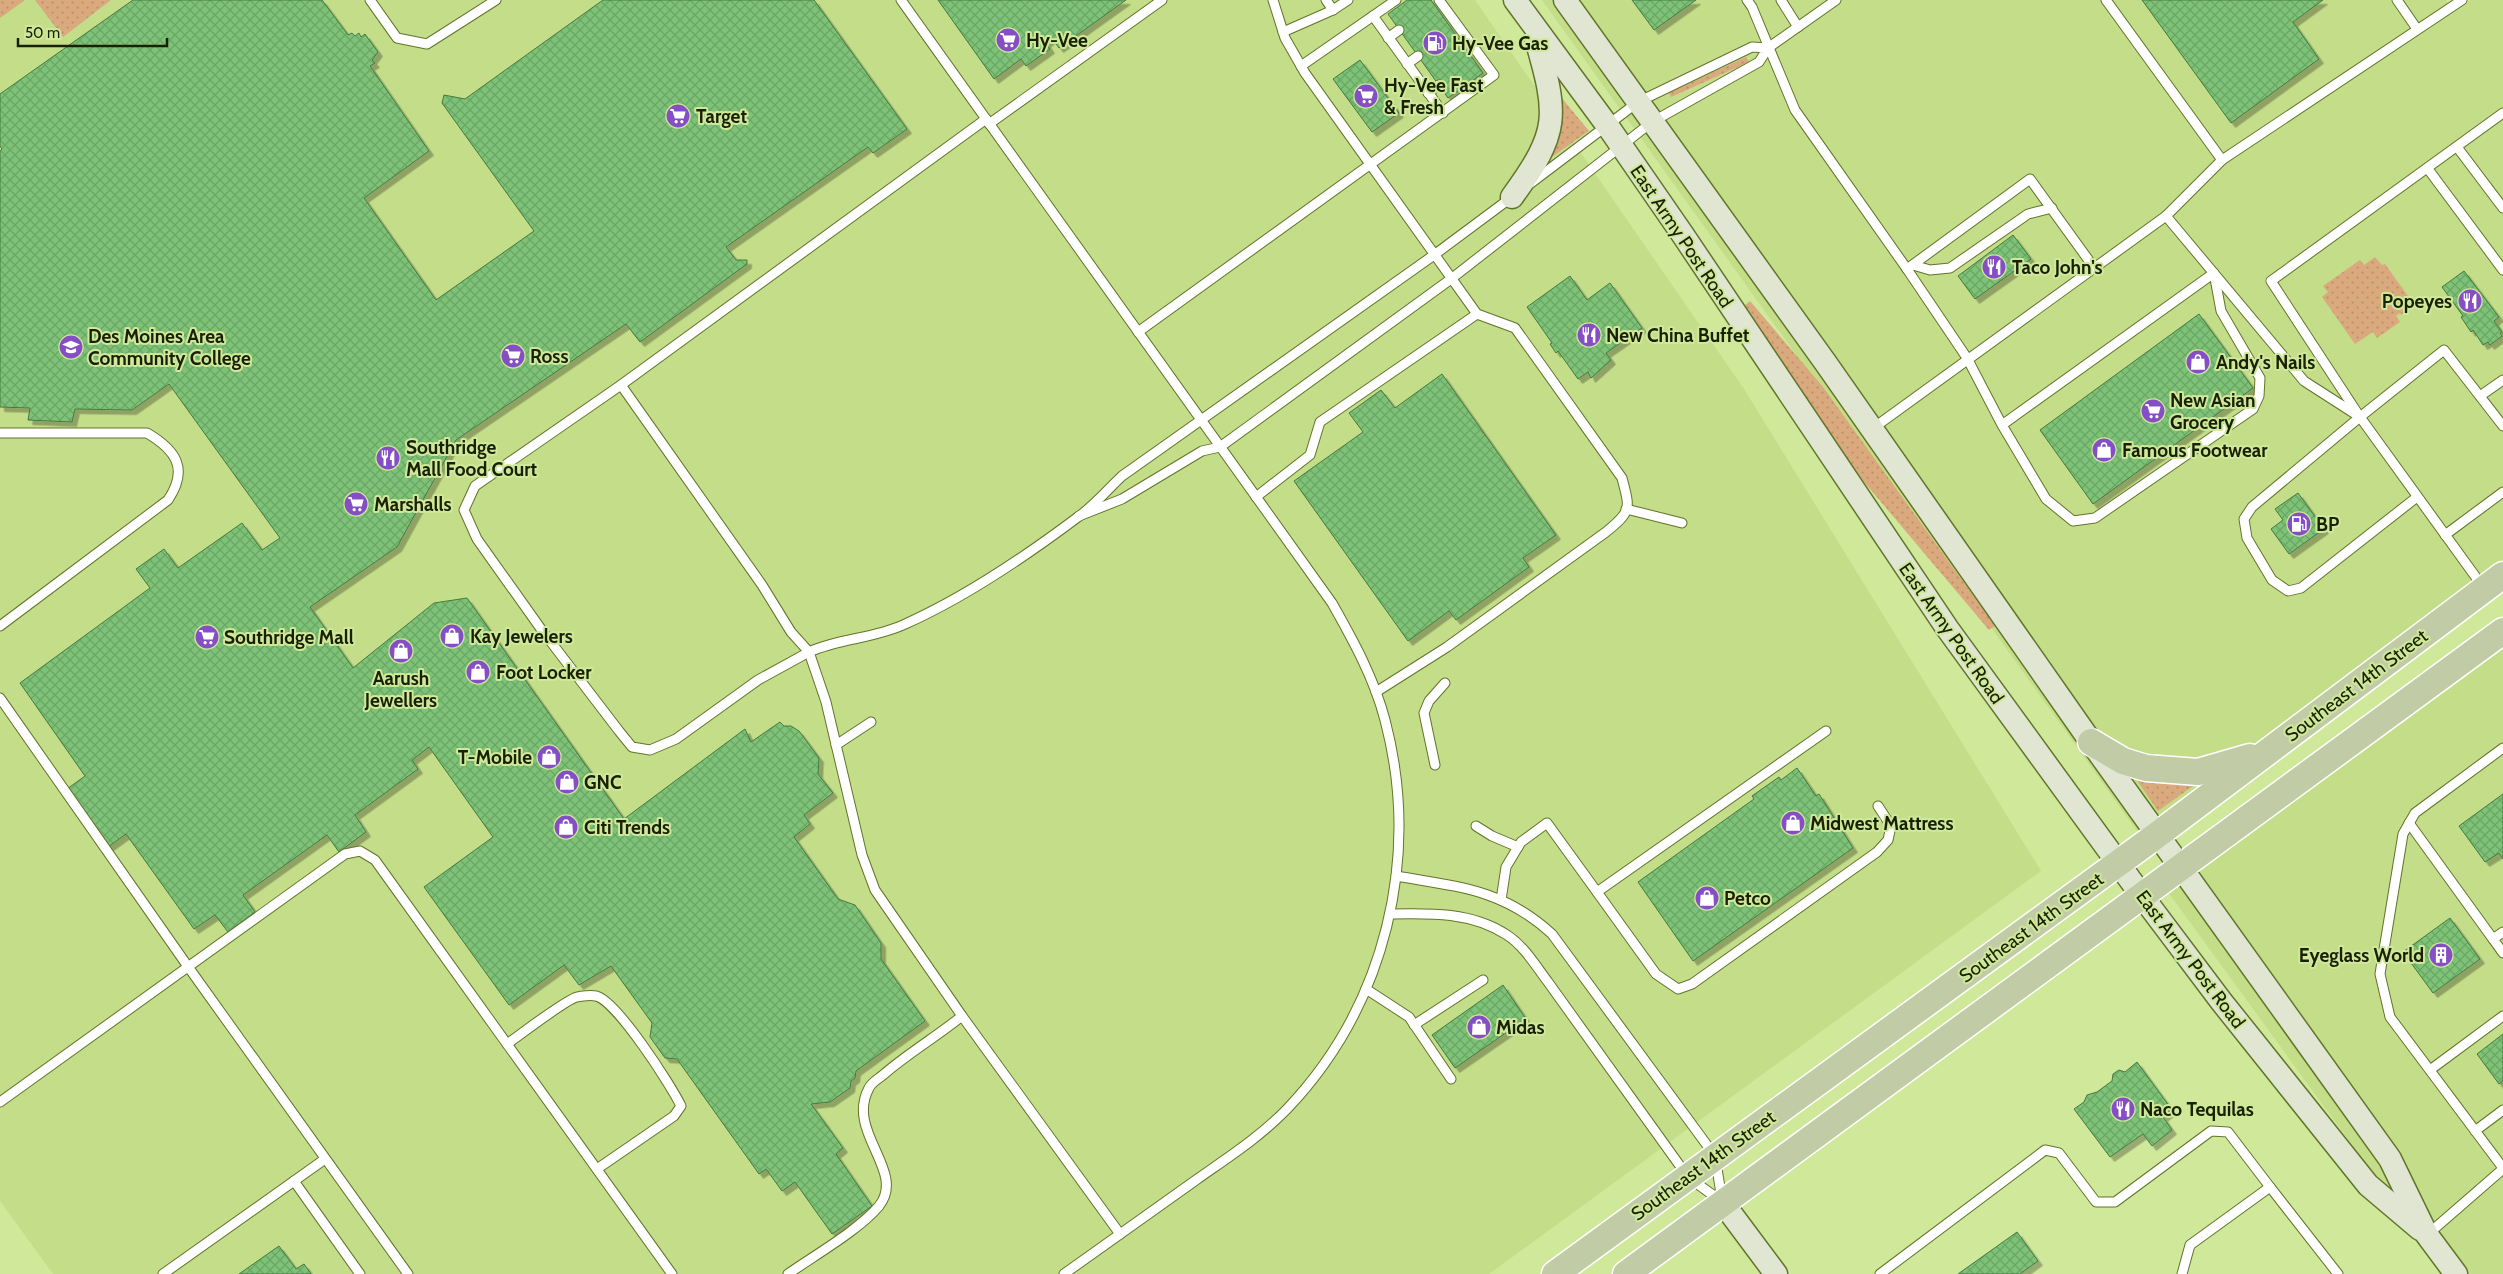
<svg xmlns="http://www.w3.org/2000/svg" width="2503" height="1274" font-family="Cabin,sans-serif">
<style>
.built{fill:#c3dd88}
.green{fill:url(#green-dots)}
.building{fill:url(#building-cross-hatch);stroke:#447a41;filter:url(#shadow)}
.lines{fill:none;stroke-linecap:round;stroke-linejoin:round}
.lane-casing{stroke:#61752a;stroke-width:11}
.secondary-casing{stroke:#61752a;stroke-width:25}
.primary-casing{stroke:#fff;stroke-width:29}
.lane{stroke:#fff;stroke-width:9}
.secondary{stroke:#e0e6d2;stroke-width:22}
.primary{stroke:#c1cca6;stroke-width:26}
.labels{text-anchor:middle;stroke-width:4;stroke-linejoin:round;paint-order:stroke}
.poi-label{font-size:19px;font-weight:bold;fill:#192103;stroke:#cfe89a;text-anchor:start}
.street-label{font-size:19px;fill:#192103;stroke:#cfe89a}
</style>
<defs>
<pattern id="green-dots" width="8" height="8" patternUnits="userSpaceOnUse" patternTransform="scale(1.25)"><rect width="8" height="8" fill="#daa97e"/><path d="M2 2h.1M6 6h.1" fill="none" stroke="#ba916b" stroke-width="1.8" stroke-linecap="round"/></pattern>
<pattern id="building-cross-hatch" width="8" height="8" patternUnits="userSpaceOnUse" patternTransform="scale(1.25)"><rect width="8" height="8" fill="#7dc277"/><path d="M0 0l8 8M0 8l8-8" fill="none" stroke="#6ba665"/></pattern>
<filter id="shadow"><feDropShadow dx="4.5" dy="4.5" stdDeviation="0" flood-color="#0004"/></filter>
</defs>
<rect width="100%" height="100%" fill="#cfe89a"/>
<g class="built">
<path d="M0,0H1475L1744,389L2041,871L1489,1274H53L0,1201Z"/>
<path d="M1542,0H2446L2454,11L2470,0H2503V575L2137,831Z"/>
<path d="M2503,629V1274H2446L2160,881Z"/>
</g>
<g class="green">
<path d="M0,0H25L0,18Z"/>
<path d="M35,0H111L63,37Z"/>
<path d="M1746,57L1749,62L1671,97L1669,93Z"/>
<path d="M1561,97L1589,131L1549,159Z"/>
<path d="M2375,257L2382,265L2385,264L2413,303L2406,308L2408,310L2401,315L2400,313L2396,316L2400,322L2377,338L2373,332L2355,344L2322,297L2328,292L2323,286L2360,260L2364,265Z"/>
<path d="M1750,301L1823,387L1995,626L1989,630L1854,470L1745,305Z"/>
<path d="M2134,776L2193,786L2158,811Z"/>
</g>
<g class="building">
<path d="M133,0H322L348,35L352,33L355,36L359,33L361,37L365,34L378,52L372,60L375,63L370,66L429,151L364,198L436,300L534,231L442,103L444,95L465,99L603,0H814L907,129L873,153L868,147L726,247L736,260H747V264L640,342L626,324L456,440L397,547L310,607L353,668L434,603L467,598L624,819L745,729L751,742L780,722L784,726H791L799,731L819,758L818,774L833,793L804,815L810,824L794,837L838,899L855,905L881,943V959L925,1021L856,1071L855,1078L851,1081L850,1088L830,1102L811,1104L843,1148L836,1154L872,1206L832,1234L795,1182L782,1191L766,1169L759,1174L677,1059L665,1058L650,1037L652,1023L611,966L579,985L564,965L509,1005L424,887L493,837L429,747L412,760L418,769L355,815L366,832L339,852L327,835L243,895L255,912L228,932L215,915L194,929L126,834L108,847L67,789L85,776L20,683L150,588L136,569L164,549L178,568L242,523L262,550L280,538L169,384L132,410L75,409L72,422L28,420L30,408L0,407V151L2,149L0,146V94Z"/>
<path d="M938,0H1126L1059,48L1052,38L1046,43L1050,49L1026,66L1021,59L994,79Z"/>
<path d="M1407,0H1431L1483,73L1448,98L1388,14Z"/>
<path d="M1632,0H1696L1654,30Z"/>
<path d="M2142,0H2323L2293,22L2319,59L2231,123Z"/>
<path d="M1360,60L1399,113L1372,132L1333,79Z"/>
<path d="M2013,235L2031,259L1975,299L1958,276Z"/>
<path d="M2464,271L2499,317L2494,321L2502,332L2500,333L2502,336L2490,345L2488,342L2483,345L2473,330L2471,332L2461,317L2463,316L2442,287Z"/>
<path d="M1570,276L1587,300L1610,283L1642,328L1606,353L1611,360L1591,378L1588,372L1578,379L1558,351L1556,353L1550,344L1552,343L1527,307Z"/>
<path d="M2199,314L2253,388L2093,504L2040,430Z"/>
<path d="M1442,374L1556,535L1523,558L1529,567L1456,620L1449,611L1408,641L1294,481L1363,432L1349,413L1381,390L1395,408Z"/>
<path d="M2298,493L2324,529L2289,554L2271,529L2283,520L2275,509Z"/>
<path d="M1797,768L1816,796L1819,794L1853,848L1693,961L1638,882L1754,799L1752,796L1779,777L1781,780Z"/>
<path d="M2503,794V859L2499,853L2485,862L2459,826Z"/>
<path d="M2450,918L2480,959L2433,993L2403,952Z"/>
<path d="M1503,985L1526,1019L1455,1068L1432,1035Z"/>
<path d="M2503,1034V1081L2499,1084L2477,1054Z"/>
<path d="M2137,1062L2172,1110L2163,1117L2172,1130L2152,1146L2143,1134L2110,1157L2074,1109L2084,1102L2087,1095L2097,1092L2112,1081L2113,1074L2119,1070L2125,1072Z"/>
<path d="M2017,1232L2038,1261L2020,1274H1958Z"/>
<path d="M279,1246L296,1269L304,1264L311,1274H239Z"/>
</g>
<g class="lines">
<defs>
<g id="lane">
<path d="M370,0L397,38L427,44L496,0"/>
<path d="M901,0L1332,603C1353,640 1374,678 1385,720C1421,857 1386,1005 1287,1109C1260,1137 1227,1158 1196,1180C1152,1211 1108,1243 1064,1274"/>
<path d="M1273,0L1285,38L1305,73L1477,314L1515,328L1622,478C1630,509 1632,511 1606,532L1447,647L1376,692"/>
<path d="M1326,0L1333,10"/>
<path d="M1747,0L1752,7L1795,110L1907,269L2030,179L2095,269"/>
<path d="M1781,0L1798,27"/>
<path d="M2106,0L2222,160"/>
<path d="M2397,0L2417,29"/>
<path d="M1373,16L1443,113"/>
<path d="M1283,32L1333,10L1348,0"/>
<path d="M1388,38L1399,30"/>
<path d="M1768,48L1836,0"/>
<path d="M1407,64L1418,56"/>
<path d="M1301,66L1396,0"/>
<path d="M1428,93L1439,85"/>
<path d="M989,124L1162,0"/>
<path d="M2457,147L2503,208"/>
<path d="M2428,169L2503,270"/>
<path d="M2166,216L2222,160L2462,0"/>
<path d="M1913,265L1930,270L1950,268L2028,214L2052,208"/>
<path d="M1907,269L1967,358L2002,425L2046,499L2073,521L2095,518L2253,409L2259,396L2260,378L2221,311L2214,273L2002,425"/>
<path d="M1138,332L1494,75L1439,0"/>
<path d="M621,385L762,585L791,632L809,652L758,680L676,739L650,750L632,747L619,731L541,629L477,539L464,510L475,486Z"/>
<path d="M621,385L986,119"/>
<path d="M2480,396L2503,380"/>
<path d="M2358,414L2271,281L2503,113"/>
<path d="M1872,429L2166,216L2304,381L2360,417L2483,587"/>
<path d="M0,433H147C176,450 189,469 168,500L0,626"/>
<path d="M1256,497L1310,455L1320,422L1477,314"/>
<path d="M2417,497L2301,588L2288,591L2272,580L2247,538L2244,519L2252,507L2360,417L2444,350L2503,426"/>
<path d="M1626,509L1682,523"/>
<path d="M1079,516L1122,499L1202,451L1220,447L1451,279L1652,122L1759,62L1768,48L1752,47L1638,102L1531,183"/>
<path d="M2445,535L2503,492"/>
<path d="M0,698L189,968L408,1274"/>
<path d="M836,745L871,722"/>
<path d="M2503,748L2415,813L2403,834L2380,974L2390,1017L2503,1168"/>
<path d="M1435,765L1424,713L1429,701L1445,683"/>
<path d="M2409,823L2493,939"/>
<path d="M1476,826L1492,836L1518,847"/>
<path d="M1396,876C1459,887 1503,889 1552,934L1715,1156L1722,1200"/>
<path d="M1597,892L1656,974L1678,989L1692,984L1877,852L1888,840L1891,826L1878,806"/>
<path d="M1501,900L1506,867L1521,842L1547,823L1597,892L1826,731"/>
<path d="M1390,914C1431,913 1472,912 1507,935C1524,946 1536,966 1548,982L1688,1177L1721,1201"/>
<path d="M2503,932L2493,939L2503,953"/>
<path d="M1366,989L1409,1017L1451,1079"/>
<path d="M962,1016L1120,1234"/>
<path d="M1414,1025L1483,980"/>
<path d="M507,1044C520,1035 565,1000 577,997C581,996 591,995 596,996C616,1000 671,1085 681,1106L674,1116L597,1169"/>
<path d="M2430,1070L2503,1016"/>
<path d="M0,1102L345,854L360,851L375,860L672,1274"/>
<path d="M2475,1131L2503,1110"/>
<path d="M294,1181L360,1274"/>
<path d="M2427,1235L2503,1169"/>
<path d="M163,1274L325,1159"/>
<path d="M788,1274C815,1255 859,1230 879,1206C907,1171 845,1132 869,1088C871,1083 878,1079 883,1075C907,1054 936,1037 962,1016L875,890L862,855L826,702L809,652C840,638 872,639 903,625C962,599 1026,556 1078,517C1094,506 1108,489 1122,476L1434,255L1512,197"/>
<path d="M1880,1274L2045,1150L2059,1153L2096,1202H2115L2211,1131L2228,1132L2270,1187"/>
<path d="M2182,1274L2190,1245L2270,1187L2338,1274"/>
</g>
<g id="secondary">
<path d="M1515,0L1607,125L1683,235L1947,628L2142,896L2221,1001L2368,1185L2420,1229"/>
<path d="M1565,0L1825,362L2091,742L2390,1159L2427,1235L2456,1274"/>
<path d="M1512,197C1560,131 1558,116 1536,39"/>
<path d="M1723,1203L1776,1274"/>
</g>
<g id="primary">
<path d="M2091,742L2123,761L2146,768L2198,772L2250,757"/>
<path d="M1555,1274L2157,835L2503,575"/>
<path d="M1626,1274L2503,631"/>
</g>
</defs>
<use href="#lane" class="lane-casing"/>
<use href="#secondary" class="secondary-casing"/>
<use href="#primary" class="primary-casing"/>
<use href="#lane" class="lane"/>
<use href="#secondary" class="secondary"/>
<use href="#primary" class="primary"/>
</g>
<defs>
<symbol id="supermarket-disc" viewBox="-11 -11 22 22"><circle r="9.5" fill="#864ec5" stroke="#cfe89a"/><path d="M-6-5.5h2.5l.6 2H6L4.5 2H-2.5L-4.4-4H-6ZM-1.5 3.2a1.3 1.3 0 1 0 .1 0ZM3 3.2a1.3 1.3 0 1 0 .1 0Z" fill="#fff"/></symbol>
<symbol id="fuel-disc" viewBox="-11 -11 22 22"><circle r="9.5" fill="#864ec5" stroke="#cfe89a"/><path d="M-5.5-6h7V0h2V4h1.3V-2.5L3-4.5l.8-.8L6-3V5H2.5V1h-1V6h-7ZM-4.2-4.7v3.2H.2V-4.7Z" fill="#fff"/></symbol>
<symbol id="restaurant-disc" viewBox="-11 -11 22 22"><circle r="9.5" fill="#864ec5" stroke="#cfe89a"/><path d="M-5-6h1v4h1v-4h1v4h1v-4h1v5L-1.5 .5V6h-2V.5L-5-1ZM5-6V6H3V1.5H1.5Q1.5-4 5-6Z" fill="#fff"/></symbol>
<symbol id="university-disc" viewBox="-11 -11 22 22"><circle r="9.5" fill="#864ec5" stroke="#cfe89a"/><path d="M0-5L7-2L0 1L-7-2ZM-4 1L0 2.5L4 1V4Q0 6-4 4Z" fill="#fff"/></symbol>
<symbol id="shop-disc" viewBox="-11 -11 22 22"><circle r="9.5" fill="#864ec5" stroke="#cfe89a"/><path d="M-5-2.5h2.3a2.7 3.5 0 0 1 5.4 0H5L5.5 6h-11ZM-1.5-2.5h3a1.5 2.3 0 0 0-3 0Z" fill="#fff"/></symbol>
<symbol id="building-disc" viewBox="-11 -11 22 22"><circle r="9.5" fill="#864ec5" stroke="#cfe89a"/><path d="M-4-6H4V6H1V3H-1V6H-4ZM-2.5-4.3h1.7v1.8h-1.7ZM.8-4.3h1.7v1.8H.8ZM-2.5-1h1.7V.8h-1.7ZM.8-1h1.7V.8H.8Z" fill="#fff"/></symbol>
</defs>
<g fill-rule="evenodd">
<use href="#supermarket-disc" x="994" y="26" width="28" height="28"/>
<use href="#fuel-disc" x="1421" y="29" width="28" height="28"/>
<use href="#supermarket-disc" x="1352" y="82" width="28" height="28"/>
<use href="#supermarket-disc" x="664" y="102" width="28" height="28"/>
<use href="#restaurant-disc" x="1980" y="253" width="28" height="28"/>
<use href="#restaurant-disc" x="2456" y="287" width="28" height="28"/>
<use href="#restaurant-disc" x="1575" y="321" width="28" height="28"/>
<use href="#university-disc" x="57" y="333" width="28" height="28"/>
<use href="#supermarket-disc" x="499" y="342" width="28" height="28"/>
<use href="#shop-disc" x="2184" y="348" width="28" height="28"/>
<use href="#supermarket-disc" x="2139" y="397" width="28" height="28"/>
<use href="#shop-disc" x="2090" y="436" width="28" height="28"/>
<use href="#restaurant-disc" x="374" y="444" width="28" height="28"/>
<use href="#supermarket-disc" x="342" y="490" width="28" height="28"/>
<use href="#fuel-disc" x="2285" y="510" width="28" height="28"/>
<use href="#shop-disc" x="438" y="622" width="28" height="28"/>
<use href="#supermarket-disc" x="193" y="623" width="28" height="28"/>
<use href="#shop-disc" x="387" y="637" width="28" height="28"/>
<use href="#shop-disc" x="464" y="658" width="28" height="28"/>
<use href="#shop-disc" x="535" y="743" width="28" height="28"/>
<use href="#shop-disc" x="553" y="768" width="28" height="28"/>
<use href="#shop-disc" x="1779" y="809" width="28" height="28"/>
<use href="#shop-disc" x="552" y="813" width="28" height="28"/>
<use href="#shop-disc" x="1693" y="884" width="28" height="28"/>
<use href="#building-disc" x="2427" y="941" width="28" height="28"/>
<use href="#shop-disc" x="1465" y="1013" width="28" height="28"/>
<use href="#restaurant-disc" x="2109" y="1095" width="28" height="28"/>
</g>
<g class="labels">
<g class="poi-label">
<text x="1026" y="47">Hy-Vee</text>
<text x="1452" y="50">Hy-Vee Gas</text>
<text x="1384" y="92">Hy-Vee Fast<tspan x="1384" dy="22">&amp; Fresh</tspan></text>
<text x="696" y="123">Target</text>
<text x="2012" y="274">Taco John's</text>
<text x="2452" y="308" text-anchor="end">Popeyes</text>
<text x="1606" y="342">New China Buffet</text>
<text x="88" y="343">Des Moines Area<tspan x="88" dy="22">Community College</tspan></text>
<text x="530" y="363">Ross</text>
<text x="2216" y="369">Andy's Nails</text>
<text x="2170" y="407">New Asian<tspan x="2170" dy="22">Grocery</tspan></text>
<text x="406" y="454">Southridge<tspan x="406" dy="22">Mall Food Court</tspan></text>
<text x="2122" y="457">Famous Footwear</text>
<text x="374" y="511">Marshalls</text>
<text x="2316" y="531">BP</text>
<text x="470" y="643">Kay Jewelers</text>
<text x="224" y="644">Southridge Mall</text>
<text x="496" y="679">Foot Locker</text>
<text x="401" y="685" text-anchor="middle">Aarush<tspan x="401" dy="22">Jewellers</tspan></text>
<text x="532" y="764" text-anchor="end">T-Mobile</text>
<text x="584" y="789">GNC</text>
<text x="1810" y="830">Midwest Mattress</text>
<text x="584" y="834">Citi Trends</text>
<text x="1724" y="905">Petco</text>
<text x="2424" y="962" text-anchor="end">Eyeglass World</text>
<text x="1496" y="1034">Midas</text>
<text x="2140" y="1116">Naco Tequilas</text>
</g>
<g class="street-label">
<text transform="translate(1682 236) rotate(56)" y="7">East Army Post Road</text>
<text transform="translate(1952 633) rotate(55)" y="7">East Army Post Road</text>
<text transform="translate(2356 685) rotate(-37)" y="7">Southeast 14th Street</text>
<text transform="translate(2031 927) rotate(-36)" y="7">Southeast 14th Street</text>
<text transform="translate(2191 959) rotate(53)" y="7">East Army Post Road</text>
<text transform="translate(1703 1165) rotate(-36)" y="7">Southeast 14th Street</text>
</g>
</g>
<path d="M18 38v8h149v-8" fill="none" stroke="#192103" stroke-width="2.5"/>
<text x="25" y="38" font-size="15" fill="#192103" stroke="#cfe89a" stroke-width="4" paint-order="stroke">50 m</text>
</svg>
